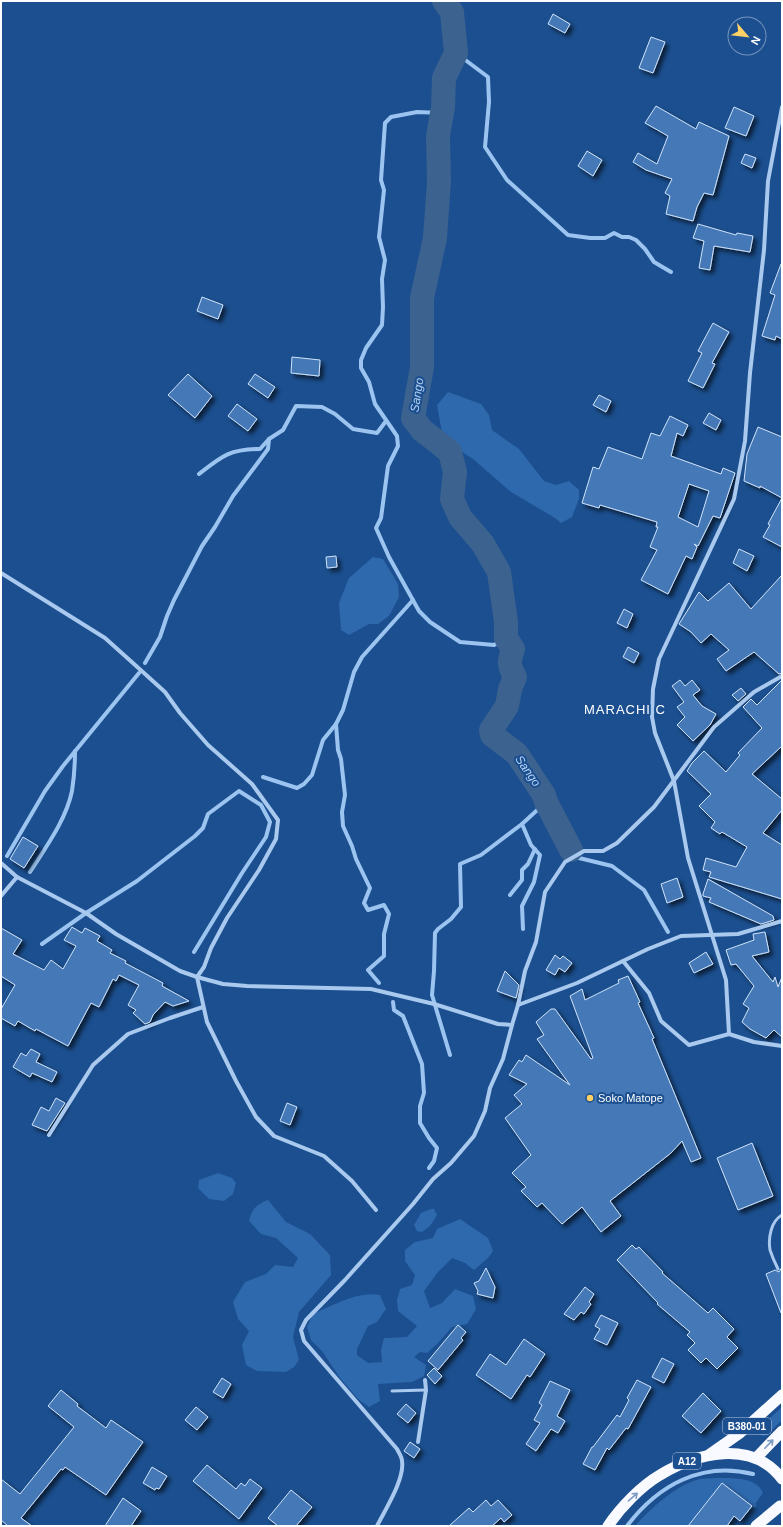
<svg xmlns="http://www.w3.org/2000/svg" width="783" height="1527" font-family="Arial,sans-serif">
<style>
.green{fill:#2e69ad}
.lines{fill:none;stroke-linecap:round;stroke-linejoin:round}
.stream{stroke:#9cc4f0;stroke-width:4}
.river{stroke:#3c6290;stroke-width:24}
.building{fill:#4478b7;stroke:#cfe3fa;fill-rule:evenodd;filter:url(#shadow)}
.service{stroke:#a9c9ee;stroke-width:3}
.minor{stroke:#a9c9ee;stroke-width:4}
.trunk{stroke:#f8faff;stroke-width:11}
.oneway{stroke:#7e9cc1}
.poi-dot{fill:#ffd166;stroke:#1b4f8f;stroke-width:1.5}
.labels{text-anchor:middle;stroke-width:4;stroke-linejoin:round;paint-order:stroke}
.shield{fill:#1b4f8f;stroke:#bbcadd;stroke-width:1}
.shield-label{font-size:10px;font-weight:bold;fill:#fff}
.poi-label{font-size:11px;fill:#fff;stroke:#1b4f8f;text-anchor:start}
.water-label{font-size:12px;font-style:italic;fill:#b5d3f5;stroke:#1b4f8f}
.quarter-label{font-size:13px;letter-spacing:1px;fill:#fff;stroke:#1b4f8f}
</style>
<defs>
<filter id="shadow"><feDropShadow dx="3.5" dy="3.5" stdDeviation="2" flood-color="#0009"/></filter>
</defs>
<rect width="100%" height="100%" fill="#1b4f8f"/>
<g class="green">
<path d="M448,392L481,404L489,415L492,430L519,449L544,481L556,485L569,481L579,490V499L572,517L561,523L555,518L511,492L473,459L451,445L442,433L437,405Z"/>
<path d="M373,557L383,559L398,584L399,597L389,616L378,624H369L349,635L341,630L339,603L349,578Z"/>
<path d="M218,1173L232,1178L236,1183L233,1194L224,1201L209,1199L198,1188L199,1180Z"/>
<path d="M268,1200L286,1222L310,1234L330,1255L331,1275L299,1312L293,1337L299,1360L294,1367L286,1372L257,1371L246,1365L242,1345L249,1331L238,1319L233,1302L245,1282L266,1274L275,1265L293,1267L298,1258L276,1238L261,1234L249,1221C252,1209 256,1205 268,1200Z"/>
<path d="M431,1209H434L437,1215L430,1226L422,1232L417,1231L414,1225L421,1213Z"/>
<path d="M460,1219L488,1238L493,1251L488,1258L474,1270L465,1263L452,1258L438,1272L424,1291L430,1308L442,1303L455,1289L473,1296L476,1309L467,1324L452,1327L437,1344L427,1353L420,1352L414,1357L426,1365L424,1376L412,1382L378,1384L380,1401L369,1407L359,1400L340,1378L322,1351L311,1340L307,1327L313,1314C335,1305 356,1291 380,1295L386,1309L377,1322L368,1326L357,1349V1355L368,1363L382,1362L381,1350L384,1338L407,1337L417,1326L398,1311L397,1300L400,1289L412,1285L415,1275L405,1261V1250L415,1242L433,1238L437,1229Z"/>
<path d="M782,1407V1420L767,1435L763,1436L759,1434L758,1431L759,1428Z"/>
<path d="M725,1478C737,1478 758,1479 763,1493L755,1504L757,1506L755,1508L722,1483L688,1526H635C650,1509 677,1484 700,1479C708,1478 717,1478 725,1478Z"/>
</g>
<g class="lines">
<g class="stream">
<path d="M456,53L488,77L489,102L485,147L507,180L568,235L590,238H605L614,233L622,237H629L636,240L645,249L654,262L671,272"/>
<path d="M442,113L417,112L391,117L385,123L381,180L384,190L379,237L385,260L382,279L383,307L382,325L366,348L361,360V368L369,382L375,404L397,436L398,446L388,466L381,518L376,528L389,557L419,611L430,622L460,642L494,645L506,638"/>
<path d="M199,474C222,456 230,449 260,449L269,439L283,430L296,406L322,407L335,414L353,429L377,433L386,421"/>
<path d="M145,663L160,637L167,616L174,600L202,546L215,527L233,496L268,449L269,439"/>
<path d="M336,724L338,750L341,759L345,795L342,812L343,826L352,846L356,859L370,888L364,903L368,910L384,905L389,914L384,934V956L368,970L379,983"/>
<path d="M263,777L297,788L304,784L312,775L323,740L336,724L343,710L354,672L362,657L413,600"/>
<path d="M7,856L45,791L63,766L139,673"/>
<path d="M579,858L612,866L644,890L668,932"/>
<path d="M30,872C46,847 66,820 72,791C74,778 75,764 75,751"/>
<path d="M510,895L522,880V870L528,864L535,849"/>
<path d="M523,929L522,906L534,882L540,855L531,845L522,824L546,802"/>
<path d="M42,944L86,913L137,881L195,836L203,828L208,814L239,791L261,805L270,822L266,837L242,873L194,952"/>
<path d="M393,1002L394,1010L403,1016L422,1064L424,1093L420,1106V1123L429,1138L437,1148L434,1161L429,1168"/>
<path d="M450,1055L432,995L434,971L435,933L438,929L451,919L461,907L460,864L481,855L522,824"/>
<path d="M627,1526C658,1485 702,1461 753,1474"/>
</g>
<path class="river" d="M444,1L452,12L456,53L444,78L443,107L438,136L439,181L435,238L422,298V367L413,418L422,430L450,452L455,472L452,499L460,517L483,544L499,572L506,622V638L513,649C509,662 508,664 515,677L510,689L507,706L491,730L492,735L517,754L544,795L546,802L571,850"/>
</g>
<g class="building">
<path d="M553,14L570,24L565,33L548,24Z"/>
<path d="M651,37L665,42L653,73L639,68Z"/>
<path d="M656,106L696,129L699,122L729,136L713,195L704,193L697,207L693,221L666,214L670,196L665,193L672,179L646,170L633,162L638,153L657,164L668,136L645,123Z"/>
<path d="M734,107L754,116L746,136L725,128Z"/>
<path d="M587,151L602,160L593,176L578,166Z"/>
<path d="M745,154L756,158L752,168L741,163Z"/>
<path d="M698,224L736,235L737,233L753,236L750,252L714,246L710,270L699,268L704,241L693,238Z"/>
<path d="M781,264H782V339L776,336L775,340L762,336L775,295L770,293Z"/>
<path d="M202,297L223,305L218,319L197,311Z"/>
<path d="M713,323L729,332L712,363L715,364L703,388L688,381L702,353L698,351Z"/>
<path d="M292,357L320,360L319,376L291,373Z"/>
<path d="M188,374L212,396L195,418L168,395Z"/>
<path d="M255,374L275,387L268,398L248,384Z"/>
<path d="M599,395L611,401L606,412L593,405Z"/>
<path d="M237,404L257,419L248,431L228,416Z"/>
<path d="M709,413L721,420L716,430L703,423Z"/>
<path d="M670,416L688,425L683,436L677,433L671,456L721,474L723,468L735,473L720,518L713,516L698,546L694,544L697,547L692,559L686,556L668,594L641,580L657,550L650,547L658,527H656L657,522L600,505L599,508L582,503L593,467L599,469L608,447L642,459L651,433L660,436ZM689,484L709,491L698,527L678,517Z"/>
<path d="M758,427L782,437V547L763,537L770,525L768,524L782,498L760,486V488L744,481L747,454Z"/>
<path d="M739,549L754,556L747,571L733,563Z"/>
<path d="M336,556L337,567L327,568L326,557Z"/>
<path d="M782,575V673L779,674L754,652L726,671L717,659L729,650L711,634L701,643L691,632L679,624L699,592L708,601L729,583L751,609Z"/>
<path d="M624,609L633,614L627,628L617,623Z"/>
<path d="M628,647L639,653L634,663L623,657Z"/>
<path d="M680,680L685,686L692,680L700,690L693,695L702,706L716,714L710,725L693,741L677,725L685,717L677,707L684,702L672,686Z"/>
<path d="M782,680V746L752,774L782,799V810L763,833L782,845V899L709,877L711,872L703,870L706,858L736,867L747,847L722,832L720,834L711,828L715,822L699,806L711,794L687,771L692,763L704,751L726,772L740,755L738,753L762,728L743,707L751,699L757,705Z"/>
<path d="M741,688L746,694L738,701L732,695Z"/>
<path d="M23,837L38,846L24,868L10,859Z"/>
<path d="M677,878L683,897L667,903L661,884Z"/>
<path d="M708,879L773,916L774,920L761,924L709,902L711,898L703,896V894Z"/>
<path d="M72,927L82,933L85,928L100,936L97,941L112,950L110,953L126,961L125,963L163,983L162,986L189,1001L173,1006L165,1002L153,1015L150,1022L145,1024L133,1013L136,1010L128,1005L139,985L119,975L116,981L113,979L99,1007L91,1003L68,1046L36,1029L35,1031L18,1021L15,1026L1,1018V1009L15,985L1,976V928L22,940L13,954L44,970L51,960L63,969L76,946L64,940Z"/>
<path d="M765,932L769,952L752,956L773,982L775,977L778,987L782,977V1037L774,1030L766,1038L750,1029L742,1022L749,1008L743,1004L754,986L736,964L731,965L726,950L754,940L753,934Z"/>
<path d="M706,952L713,964L694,973L689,963Z"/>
<path d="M555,955L560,959L563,956L572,963L565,972L559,968L555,975L546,970Z"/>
<path d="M505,971L519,985L516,998L497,991Z"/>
<path d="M628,976L640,1002L638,1003L654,1038L652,1039L701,1158L691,1162L682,1141L671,1153L610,1201L621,1216L601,1232L582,1207L562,1224L542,1203L537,1207L521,1191L526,1187L512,1173L531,1155L505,1118L522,1104L514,1095L527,1084L509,1075L519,1060L522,1062L526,1055L570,1085L537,1039L544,1035L536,1022L551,1009H555L591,1059L593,1058L570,996L582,989L585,1000L619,983L618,980Z"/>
<path d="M31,1049L40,1054L36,1062L57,1072L52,1082L32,1073L30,1077L13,1067L21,1053L26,1056Z"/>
<path d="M56,1098L65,1103L47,1131L32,1125L41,1107L49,1111Z"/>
<path d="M287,1103L297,1107L290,1125L280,1121Z"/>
<path d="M752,1143L773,1196L738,1210L717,1158Z"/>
<path d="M632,1245L636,1249L639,1247L663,1272L662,1273L708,1313L713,1308L734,1329L727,1337L738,1348L717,1369L706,1358L701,1363L688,1350L695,1343L687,1335L690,1332L657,1304L658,1303L617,1260Z"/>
<path d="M782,1267V1313H781L766,1274L775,1270L779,1272Z"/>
<path d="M486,1268L495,1287L493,1298L477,1294L478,1291L474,1283L479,1281Z"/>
<path d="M585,1287L594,1294L589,1302L591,1304L584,1314L581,1312L574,1320L564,1314Z"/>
<path d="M601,1315L618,1323L607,1345L594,1339L600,1329L595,1326Z"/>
<path d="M458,1325L466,1332L461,1338L463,1340L438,1370L428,1361Z"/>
<path d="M524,1339L545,1354L530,1377L527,1375L511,1399L476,1375L490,1354L506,1365Z"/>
<path d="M662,1358L674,1364L664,1383L652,1377Z"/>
<path d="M434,1368L442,1376L435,1384L427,1375Z"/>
<path d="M222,1378L231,1384L223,1398L213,1392Z"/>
<path d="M637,1380L651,1387L628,1429L626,1428L609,1450L607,1448L595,1470L583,1464L592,1447H593L617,1415L620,1417L629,1400L627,1398Z"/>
<path d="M550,1381L570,1390L557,1416L565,1421L558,1433L551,1429L536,1451L526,1444L540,1423L534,1420L542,1405L539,1403Z"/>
<path d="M61,1390L78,1404L77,1406L106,1428L111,1420L143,1442L106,1495L65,1467L63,1470L61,1469L21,1518L32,1526H8L1,1520V1479L20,1494L74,1427L48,1406Z"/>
<path d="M703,1393L721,1411L701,1433L682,1416Z"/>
<path d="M406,1404L416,1413L408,1423L397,1414Z"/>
<path d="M196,1407L208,1417L197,1430L185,1420Z"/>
<path d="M410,1442L420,1449L414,1458L404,1451Z"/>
<path d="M207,1465L236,1489L241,1483L245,1486L250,1479L262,1488L239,1519L193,1481Z"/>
<path d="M152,1467L167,1476L159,1489L156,1488L155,1490L143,1483Z"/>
<path d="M722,1483L752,1506L740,1521L734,1516L727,1526H688Z"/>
<path d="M291,1490L312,1507L296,1526H278L268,1518Z"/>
<path d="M123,1498L141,1511L131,1526H105Z"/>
<path d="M486,1500L491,1506L498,1500L512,1515L504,1522L501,1518L492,1526H449L469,1508L473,1512Z"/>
</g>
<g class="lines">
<g class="service">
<path d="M778,1269C775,1263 772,1256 770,1250C768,1238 771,1221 782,1215"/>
<path d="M392,1391L426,1390"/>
</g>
<g class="minor">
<path d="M1,573L105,638L134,664L165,692L180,713L208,745L252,784L278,820L276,839L259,870L227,918L211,948L204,967L197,977L207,1022L236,1081L256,1117L274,1136L324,1156L352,1181L376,1210"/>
<path d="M782,676L754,692L714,727L654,807L617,843L603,851H584L565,862L545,892L536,942L525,971L518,1005L577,983L648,949L681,936L738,934L782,921"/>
<path d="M1,863L17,877L86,913L116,934L180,971L197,977L223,984L247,986L371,989L434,1004L498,1024L512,1025L503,1059L490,1088L485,1111L474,1136L451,1163L433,1179L413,1204L345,1280L306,1320L301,1330L304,1341L397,1449C399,1453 402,1457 402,1461C405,1479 385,1510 377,1526"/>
<path d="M1,896L17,877"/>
<path d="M623,961L649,993L661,1021L689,1045L729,1034L754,1042L782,1046"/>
<path d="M512,1025L518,1005"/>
<path d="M729,1034L726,980L688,858L674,781L655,733L652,717L653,689L659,659L734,499L745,441L750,373L764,250L768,181L782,107"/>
<path d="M49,1135L93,1065L128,1034L170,1018L203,1007"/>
<path d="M418,1442L426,1390L425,1380"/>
</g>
<g class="trunk">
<path d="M710,1454L740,1433L782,1395"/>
<path d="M756,1458L782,1431"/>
<path d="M608,1526C620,1508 641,1486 660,1475C696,1453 752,1439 782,1479"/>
<path d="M756,1526L780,1506L782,1507"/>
</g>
</g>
<defs><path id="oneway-shaft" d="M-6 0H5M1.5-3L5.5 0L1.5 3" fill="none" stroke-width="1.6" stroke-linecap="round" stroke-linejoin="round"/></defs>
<g class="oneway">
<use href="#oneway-shaft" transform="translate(769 1444) rotate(-46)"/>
<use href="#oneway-shaft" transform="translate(633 1497) rotate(-41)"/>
</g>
<circle class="poi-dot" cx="590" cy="1098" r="4"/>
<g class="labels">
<g class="shield">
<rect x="723" y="1418" width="48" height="16" rx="3"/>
<rect x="673" y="1453" width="28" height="16" rx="3"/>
</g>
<g class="shield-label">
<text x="747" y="1430">B380-01</text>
<text x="687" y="1465">A12</text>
</g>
<g class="poi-label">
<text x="598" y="1102">Soko Matope</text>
</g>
<g class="water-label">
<text transform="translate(417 395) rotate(-81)" y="4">Sango</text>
<text transform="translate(528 771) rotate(55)" y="4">Sango</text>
</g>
<g class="quarter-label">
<text x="625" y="714">MARACHI C</text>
</g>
</g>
<rect width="783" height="1527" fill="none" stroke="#ffffff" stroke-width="4"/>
<g transform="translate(747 36) rotate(118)"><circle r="19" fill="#1b4f8f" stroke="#7695bc"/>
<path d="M0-3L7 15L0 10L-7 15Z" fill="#ffd166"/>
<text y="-6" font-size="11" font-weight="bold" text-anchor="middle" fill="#ffffff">N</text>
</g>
</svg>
